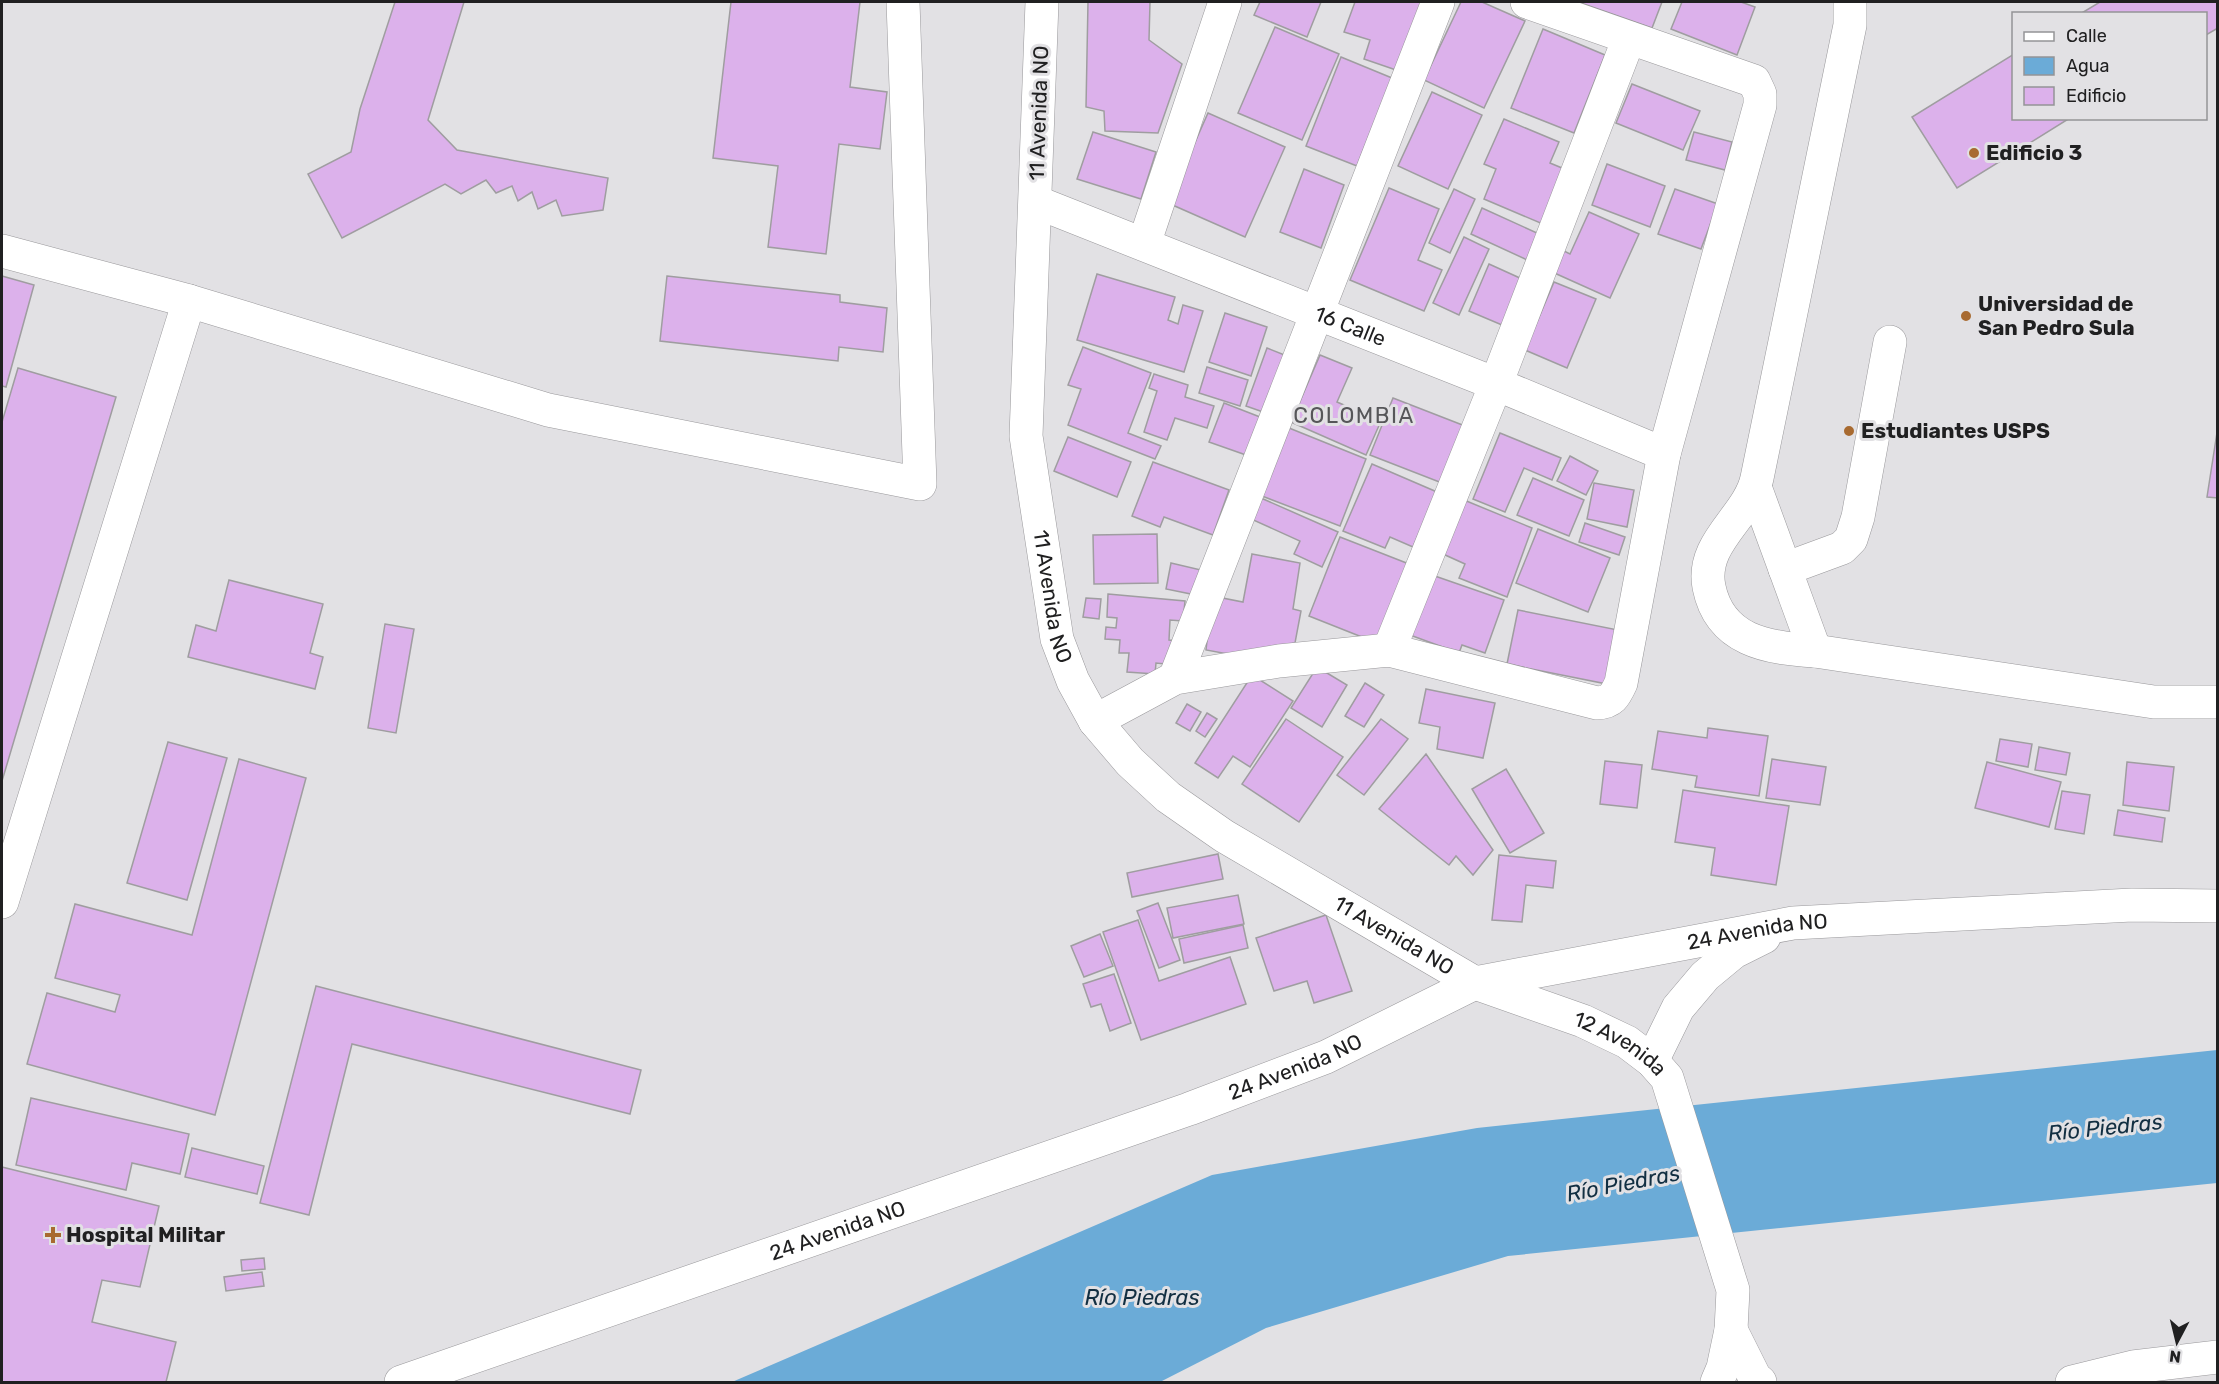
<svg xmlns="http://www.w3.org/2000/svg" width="2219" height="1384" font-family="Rubik,sans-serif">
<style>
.water{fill:#6babd7}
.building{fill:#dcb1eb;stroke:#9f9da0;stroke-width:1.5}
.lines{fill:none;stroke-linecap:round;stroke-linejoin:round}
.minor-casing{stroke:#99989b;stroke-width:34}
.minor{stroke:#fff;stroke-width:33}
.poi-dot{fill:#a86a30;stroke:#e2e1e4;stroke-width:2}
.labels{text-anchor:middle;stroke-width:6;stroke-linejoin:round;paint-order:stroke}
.street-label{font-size:21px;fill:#202021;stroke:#e2e1e4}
.poi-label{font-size:21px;font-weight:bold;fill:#202021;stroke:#e2e1e4;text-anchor:start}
.neighbourhood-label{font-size:22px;letter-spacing:1.5px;fill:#565659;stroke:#e2e1e4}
.water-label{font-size:22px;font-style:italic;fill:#122f42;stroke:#e2e1e4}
</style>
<rect width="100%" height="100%" fill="#e2e1e4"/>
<path class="water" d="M2217,1050V1183L1508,1256L1266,1328L1160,1382H732L1212,1175L1477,1128Z"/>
<g class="building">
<path d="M395,2H464L428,120L457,150L608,178L603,210L562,216L556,200L538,209L532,192L518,201L512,186L496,193L486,180L461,194L445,184L342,238L308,174L351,152L360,109Z"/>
<path d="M731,2H860L850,87L887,92L880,149L839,144L826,254L768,247L778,166L713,158Z"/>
<path d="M1088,2H1150L1149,40L1182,64L1158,133L1105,131L1104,111L1086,107Z"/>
<path d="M1260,2H1321L1307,37L1254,15Z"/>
<path d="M1355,2H1423L1399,71L1364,59L1370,40L1344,32Z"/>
<path d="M1461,2H1482L1525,21L1484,108L1424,80Z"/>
<path d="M1578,2H1662L1652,28Z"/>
<path d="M1682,2H1741L1755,7L1737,55L1671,29Z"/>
<path d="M2100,2H2218V28L2206,35V14H2080Z"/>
<path d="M1275,27L1339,54L1302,140L1238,113Z"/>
<path d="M1543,29L1605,55L1574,133L1511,108Z"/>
<path d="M2014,54V118H2070L1957,188L1912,117Z"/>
<path d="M1341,57L1392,78L1357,166L1306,146Z"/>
<path d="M1632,84L1700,111L1683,150L1616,123Z"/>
<path d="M1432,92L1482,115L1448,189L1398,166Z"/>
<path d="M1208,113L1285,147L1245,237L1168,203Z"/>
<path d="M1504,119L1559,142L1550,163L1574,173L1550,227L1484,199L1496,169L1484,164Z"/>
<path d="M1093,132L1156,152L1141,199L1077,179Z"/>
<path d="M1694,132L1732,142L1725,170L1686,160Z"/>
<path d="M1607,164L1665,186L1650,227L1592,205Z"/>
<path d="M1304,169L1344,185L1321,248L1280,232Z"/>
<path d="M1389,188L1439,209L1418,260L1442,270L1424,311L1350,280Z"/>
<path d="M1454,189L1475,199L1450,253L1429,243Z"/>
<path d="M1675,189L1718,204L1701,249L1658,234Z"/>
<path d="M1482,208L1548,238L1536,264L1471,234Z"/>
<path d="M1589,212L1639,234L1610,298L1550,271L1560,249L1570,254Z"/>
<path d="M1464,237L1489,249L1459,315L1433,303Z"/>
<path d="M1489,264L1522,279L1502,325L1469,311Z"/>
<path d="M1097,274L1175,297L1168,320L1178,324L1183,305L1203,311L1184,372L1077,340Z"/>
<path d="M2,276L34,285L6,387L2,386Z"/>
<path d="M667,276L840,295V302L887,308L883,352L839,347L838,361L660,341Z"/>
<path d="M1554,282L1596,299L1567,368L1525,350Z"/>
<path d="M1225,313L1267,327L1251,376L1209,362Z"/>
<path d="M1083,347L1151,373L1128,433L1161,446L1155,459L1068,425L1081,389L1068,385Z"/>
<path d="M1267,348L1287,356L1266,413L1246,406Z"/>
<path d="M1320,355L1352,368L1337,402L1381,421L1366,455L1291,422Z"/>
<path d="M1207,367L1248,380L1240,406L1199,393Z"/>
<path d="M18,368L116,397L2,781V422Z"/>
<path d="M1154,374L1188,385L1185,397L1214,406L1207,428L1175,418L1167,440L1144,432L1157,391L1149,388Z"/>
<path d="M1393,398L1465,426L1442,483L1370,455Z"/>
<path d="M1224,403L1260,417L1246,455L1209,442Z"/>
<path d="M2218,426V498L2207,497Z"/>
<path d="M1289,428L1366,459L1340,526L1262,496Z"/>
<path d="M1500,433L1561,458L1552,480L1524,468L1505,512L1473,499Z"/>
<path d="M1068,437L1131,462L1117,497L1054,471Z"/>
<path d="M1570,456L1598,471L1586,495L1557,481Z"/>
<path d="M1153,462L1229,490L1213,535L1164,517L1160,527L1132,516Z"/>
<path d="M1372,464L1437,492L1413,547L1390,537L1385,548L1343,531Z"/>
<path d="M1533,478L1584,500L1569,536L1517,515Z"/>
<path d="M1594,483L1634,490L1627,527L1587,519Z"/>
<path d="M1261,498L1338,532L1322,567L1294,554L1300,541L1251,519Z"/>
<path d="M1464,500L1532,528L1507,597L1459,578L1465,564L1443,554Z"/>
<path d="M1585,523L1625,537L1619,555L1579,542Z"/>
<path d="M1538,529L1610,558L1588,612L1516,583Z"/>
<path d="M1157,534L1158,583L1094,584L1093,535Z"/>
<path d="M1340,537L1409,564L1377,643L1309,616Z"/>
<path d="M1252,554L1300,563L1293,609L1301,611L1295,643L1239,656L1206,650L1212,596L1243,602Z"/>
<path d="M1171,563L1201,570L1196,595L1166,589Z"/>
<path d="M1432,575L1504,600L1485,653L1462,645L1459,653L1410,635Z"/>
<path d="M229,580L323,604L310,653L323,657L315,689L188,657L196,625L216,631Z"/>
<path d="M1108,594L1185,601L1183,621L1170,620L1169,640L1179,641L1176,665L1156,663L1155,674L1127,672L1129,653H1119L1120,640L1105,639L1106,627L1116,628L1117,618L1107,617Z"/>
<path d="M1086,598L1101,599L1099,619L1083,617Z"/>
<path d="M1518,610L1618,630L1607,684L1507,664Z"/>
<path d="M385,624L414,629L396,733L368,728Z"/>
<path d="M1317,667L1347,685L1322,727L1291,708Z"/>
<path d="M1252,675L1293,701L1250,767L1233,756L1218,778L1195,763Z"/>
<path d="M1365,683L1384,695L1364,727L1345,716Z"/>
<path d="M1426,689L1495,703L1483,758L1437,749L1440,727L1419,723Z"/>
<path d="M1187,704L1201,712L1190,731L1176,723Z"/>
<path d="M1207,713L1217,719L1205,737L1196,731Z"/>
<path d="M1286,719L1343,757L1299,822L1242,784Z"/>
<path d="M1381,719L1408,739L1364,795L1337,775Z"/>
<path d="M1708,728L1768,736L1759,796L1695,787L1697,776L1652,769L1658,731L1707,738Z"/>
<path d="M2000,739L2032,744L2028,767L1996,761Z"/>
<path d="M168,742L227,758L187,900L127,883Z"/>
<path d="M2039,747L2070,753L2066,775L2035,770Z"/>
<path d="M1426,754L1493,850L1473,875L1456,856L1449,865L1379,809Z"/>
<path d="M239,759L306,778L215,1115L27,1064L47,993L115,1012L120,995L55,978L75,904L192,935Z"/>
<path d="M1772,759L1826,767L1820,805L1766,798Z"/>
<path d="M1605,761L1642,765L1637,808L1600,804Z"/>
<path d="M1987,762L2061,782L2049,827L1975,808Z"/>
<path d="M2127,762L2174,767L2169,811L2123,805Z"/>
<path d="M1506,769L1544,833L1510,853L1472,789Z"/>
<path d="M1683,790L1789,806L1776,885L1711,875L1715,848L1675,842Z"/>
<path d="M2062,791L2090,795L2084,834L2055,829Z"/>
<path d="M2118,810L2165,818L2162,842L2114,835Z"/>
<path d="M1218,854L1223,879L1132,897L1127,873Z"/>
<path d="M1499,855L1556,861L1553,888L1526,885L1522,922L1492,920Z"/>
<path d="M1238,895L1244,924L1173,938L1167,908Z"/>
<path d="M1158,903L1180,960L1159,968L1137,911Z"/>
<path d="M1326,915L1352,991L1314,1003L1307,981L1274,991L1256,938Z"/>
<path d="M1138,920L1159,981L1230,957L1246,1004L1141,1040L1103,932Z"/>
<path d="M1243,925L1248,948L1184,963L1179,939Z"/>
<path d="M1100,934L1113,966L1084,977L1071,946Z"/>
<path d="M1114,974L1131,1023L1110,1031L1101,1004L1091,1007L1083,984Z"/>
<path d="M316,986L641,1070L630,1114L352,1044L309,1215L260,1203Z"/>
<path d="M31,1098L189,1134L180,1174L132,1163L126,1190L16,1165Z"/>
<path d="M192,1148L264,1166L257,1194L185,1177Z"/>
<path d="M2,1167L159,1206L140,1287L102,1280L92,1322L176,1342L166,1382H2Z"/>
<path d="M264,1258L265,1269L242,1271L241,1260Z"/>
<path d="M262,1272L264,1286L226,1291L224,1277Z"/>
</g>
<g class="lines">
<defs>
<g id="minor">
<path id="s1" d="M1042,2L1026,436L1057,639L1073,681L1095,721L1130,762L1168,797L1224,836L1475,983L1583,1021L1627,1042L1652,1061L1667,1078L1733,1290L1731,1330L1723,1368L1717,1382"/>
<path d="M1850,2V25C1819,176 1788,327 1757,478C1749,517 1700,542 1709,587C1720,641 1767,648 1815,651L2154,702H2218"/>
<path id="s2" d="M1036,202L1496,384L1664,454"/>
<path d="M1144,244L1225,2"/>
<path d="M2,251L189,301L548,410L920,484L903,2"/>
<path d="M1755,487L1815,651"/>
<path d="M1785,569L1842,548L1851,539L1858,517L1890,342"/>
<path d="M1389,650L1496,384L1629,38"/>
<path d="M1175,678L1438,2"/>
<path d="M1095,721L1175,678L1279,661L1389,650L1597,703C1612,702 1615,696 1621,683L1664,454L1760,105V94L1754,81L1527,2"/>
<path d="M2,902L189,301"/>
<path d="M1652,1061L1678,1008L1705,976L1734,952L1764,937"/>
<path d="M1731,1330L1755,1378L1760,1382"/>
<path id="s3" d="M401,1382L1189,1109L1326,1057L1475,983L1793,923L2132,905L2218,906"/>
<path d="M2072,1382L2133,1367L2218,1357"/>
</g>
</defs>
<use href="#minor" class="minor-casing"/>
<use href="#minor" class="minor"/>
</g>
<g class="poi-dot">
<circle cx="1974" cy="153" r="6"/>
<circle cx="1966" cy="316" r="6"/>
<circle cx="1849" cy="431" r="6"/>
<path d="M50 1226h6v6h6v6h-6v6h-6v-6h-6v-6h6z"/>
</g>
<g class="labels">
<g class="street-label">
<text transform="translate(1039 113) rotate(-88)" y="7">11 Avenida NO</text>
<text dy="7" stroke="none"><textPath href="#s2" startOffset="338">16 Calle</textPath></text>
<text dy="7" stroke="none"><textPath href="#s1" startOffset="597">11 Avenida NO</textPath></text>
<text dy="7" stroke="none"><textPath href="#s3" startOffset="1434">24 Avenida NO</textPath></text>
<text dy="7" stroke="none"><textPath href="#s1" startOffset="1101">11 Avenida NO</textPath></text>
<text dy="7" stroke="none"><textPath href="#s1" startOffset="1353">12 Avenida</textPath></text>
<text dy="7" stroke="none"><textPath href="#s3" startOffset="948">24 Avenida NO</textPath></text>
<text dy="7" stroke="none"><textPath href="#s3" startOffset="462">24 Avenida NO</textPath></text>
</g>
<g class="poi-label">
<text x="1986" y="160">Edificio 3</text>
<text x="1978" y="311">Universidad de<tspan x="1978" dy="24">San Pedro Sula</tspan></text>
<text x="1861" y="438">Estudiantes USPS</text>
<text x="66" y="1242">Hospital Militar</text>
</g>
<g class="neighbourhood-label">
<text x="1354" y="423">COLOMBIA</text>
</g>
<g class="water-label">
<text transform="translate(2105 1127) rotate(-6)" y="8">Río Piedras</text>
<text transform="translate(1623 1183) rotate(-11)" y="8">Río Piedras</text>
<text x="1142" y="1305">Río Piedras</text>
</g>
</g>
<rect width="2219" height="1384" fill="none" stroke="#202021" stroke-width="6"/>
<rect x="2012" y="12" width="195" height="108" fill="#e2e1e4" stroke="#949496" stroke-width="1.5"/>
<rect x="2024" y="32" width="30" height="9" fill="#ffffff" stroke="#949496" stroke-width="1.5"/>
<text x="2066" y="42" font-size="18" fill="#202021">Calle</text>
<rect x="2024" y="57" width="30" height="18" fill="#6babd7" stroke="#949496" stroke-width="1.5"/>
<text x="2066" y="72" font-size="18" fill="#202021">Agua</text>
<rect x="2024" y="87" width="30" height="18" fill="#dcb1eb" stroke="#949496" stroke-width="1.5"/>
<text x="2066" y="102" font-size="18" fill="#202021">Edificio</text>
<g transform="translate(2177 1342) rotate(187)" stroke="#e2e1e4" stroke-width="4.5" paint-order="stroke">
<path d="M0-4.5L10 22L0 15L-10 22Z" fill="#202021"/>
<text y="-9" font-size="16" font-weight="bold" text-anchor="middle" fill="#202021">N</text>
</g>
</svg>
